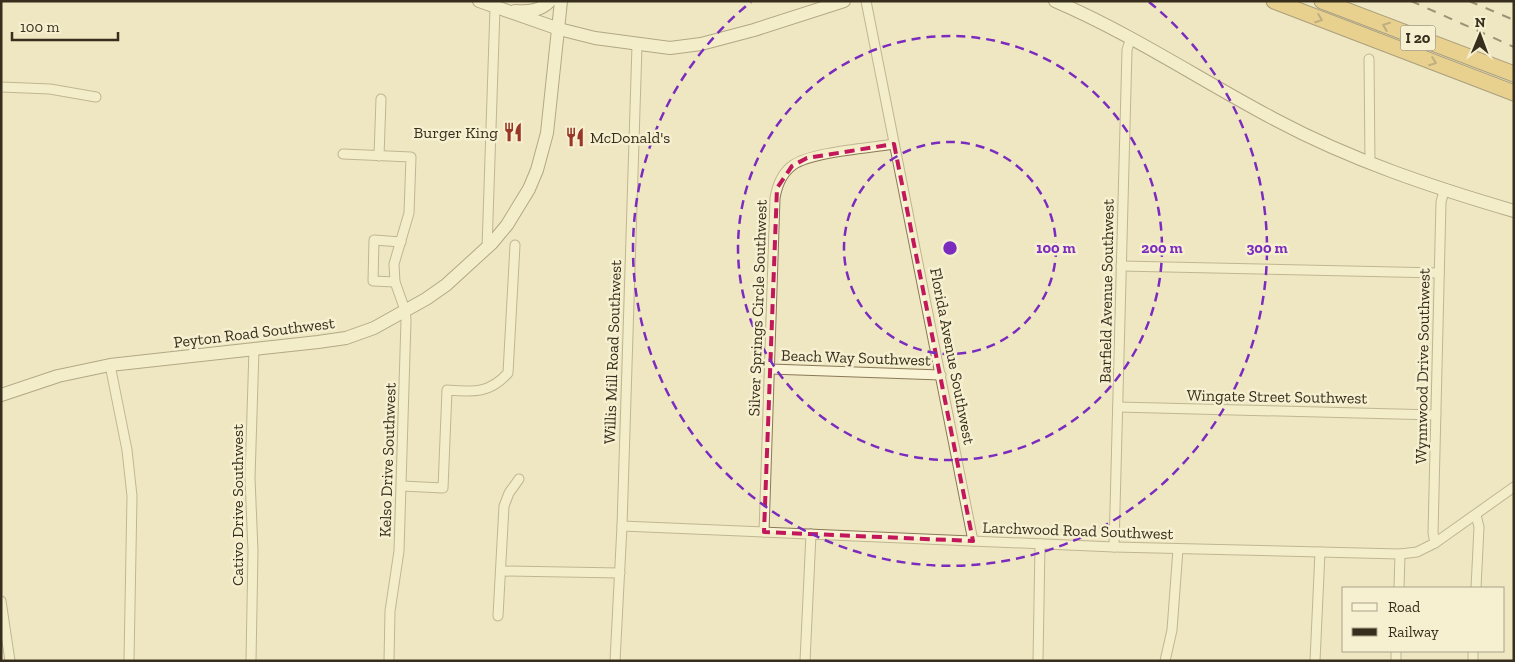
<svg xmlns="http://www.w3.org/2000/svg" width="1515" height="662" font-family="'Zilla Slab',serif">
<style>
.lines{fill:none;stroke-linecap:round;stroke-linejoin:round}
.street-casing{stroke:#897958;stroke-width:11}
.secondary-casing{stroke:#6a5a3c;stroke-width:14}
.highway-casing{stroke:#56462d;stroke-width:17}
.street{stroke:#f9f4d5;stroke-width:9}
.secondary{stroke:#f9f4d5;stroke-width:12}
.highway{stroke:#e0b550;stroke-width:15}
.rail{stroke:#382e1d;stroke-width:2;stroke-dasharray:9 9;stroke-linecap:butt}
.oneway{stroke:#846b34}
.marked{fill:none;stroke:#c2185b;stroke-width:4;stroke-dasharray:10 6;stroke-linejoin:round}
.ring{fill:none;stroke:#7b2cbf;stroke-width:2.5;stroke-dasharray:9 6}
.labels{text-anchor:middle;stroke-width:5;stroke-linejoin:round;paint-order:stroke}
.shield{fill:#f6f0d1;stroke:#716853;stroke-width:1}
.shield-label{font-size:15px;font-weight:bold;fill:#382e1d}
.poi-label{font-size:16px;fill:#382e1d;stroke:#f6f0d1;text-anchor:end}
.street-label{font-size:16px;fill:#382e1d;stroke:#f6f0d1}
.centre{fill:#7b2cbf;stroke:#f6f0d1;stroke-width:2.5}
.ring-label{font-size:15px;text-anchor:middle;font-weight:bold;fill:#7b2cbf;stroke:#f6f0d1;stroke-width:5;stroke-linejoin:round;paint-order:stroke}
</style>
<rect width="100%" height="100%" fill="#efe7c1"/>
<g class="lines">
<defs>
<g id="street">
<path d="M866,1L973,541"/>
<path d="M1369,59L1370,164"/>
<path d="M1,87L50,89L96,97"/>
<path d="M343,154L411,157L409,213L394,264L395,282L405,310L406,320L399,551L390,611L389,661"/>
<path d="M379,156L381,99"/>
<path d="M487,248L495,8"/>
<path d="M1121,266L1439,273"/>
<path d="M395,282L373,281L374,240L401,242"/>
<path d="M110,365L127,450L132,496L129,661"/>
<path d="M770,369L941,375"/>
<path d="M1118,407L1436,415"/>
<path d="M402,486L443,488L447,390C473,392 489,394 508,373L515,245"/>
<path d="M1476,515L1479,527L1476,588"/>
<path d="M622,526L1114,547L1400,554L1417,552L1435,543L1514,487"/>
<path d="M764,532L775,198C777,186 782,173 793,165C811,152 870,148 894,144"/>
<path d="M1435,543L1433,533L1441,202L1444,191"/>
<path d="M1114,547L1127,50L1131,37"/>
<path d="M501,571L620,573"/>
<path d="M1399,588L1400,554"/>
<path d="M1,601L10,661"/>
<path d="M498,616L504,506L509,493L519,479"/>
<path d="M251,661L253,551L250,478L254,349"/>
<path d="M615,661L622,526L637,45"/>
<path d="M805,661L811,534"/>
<path d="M1038,661L1040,544"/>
<path d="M1165,661L1172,630L1178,549"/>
<path d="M1315,661L1320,552"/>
<path d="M1396,661V651"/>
<path d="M1473,661V651"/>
</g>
<g id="secondary">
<path d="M479,1L559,29L595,38L670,48L701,44L754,30L844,1"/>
<path d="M1055,1C1132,34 1202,81 1276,120C1351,160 1432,187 1514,211"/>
<path d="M515,11C529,12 540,11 550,1"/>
<path d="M1,395L58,376L110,365L318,342L346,338L374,328L426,299L446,285L492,243L507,225L529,189L537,170L547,133L561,1"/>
</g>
<g id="highway">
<path d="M1274,1L1514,93"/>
<path d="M1322,1L1514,74"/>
</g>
</defs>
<use href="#street" class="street-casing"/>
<use href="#secondary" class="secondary-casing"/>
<use href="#highway" class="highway-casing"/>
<use href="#street" class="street"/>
<use href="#secondary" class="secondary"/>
<use href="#highway" class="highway"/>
<g class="rail">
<path d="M1411,1L1514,47"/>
<path d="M1469,1L1514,20"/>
</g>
</g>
<defs><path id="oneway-chevron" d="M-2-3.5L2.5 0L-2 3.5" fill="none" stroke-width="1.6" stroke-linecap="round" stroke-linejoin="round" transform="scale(1.25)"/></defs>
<g class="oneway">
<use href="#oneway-chevron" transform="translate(1319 19) rotate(21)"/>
<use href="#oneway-chevron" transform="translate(1386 26) rotate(-159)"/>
<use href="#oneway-chevron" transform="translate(1433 62) rotate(21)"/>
</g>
<path d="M0 0H1515V662H0ZM894,144L973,541L764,532L777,188L792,166L807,158Z" fill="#efe7c1" fill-opacity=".55" fill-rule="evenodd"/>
<path class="marked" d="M894,144L973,541L764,532L777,188L792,166L807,158Z"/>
<g class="ring">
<circle cx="950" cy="248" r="106"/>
<circle cx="950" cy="248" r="212"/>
<path d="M1149 2A317 317 0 1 1 751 2"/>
</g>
<defs>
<symbol id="restaurant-bare" viewBox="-9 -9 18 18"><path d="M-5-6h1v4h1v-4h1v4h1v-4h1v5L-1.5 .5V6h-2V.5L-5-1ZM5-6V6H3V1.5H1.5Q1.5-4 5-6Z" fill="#993627" stroke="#f6f0d1" stroke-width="2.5" paint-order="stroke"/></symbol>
</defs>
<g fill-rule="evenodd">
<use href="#restaurant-bare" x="499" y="118" width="28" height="28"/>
<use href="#restaurant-bare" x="561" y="123" width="28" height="28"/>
</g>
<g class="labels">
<rect class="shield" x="1400.5" y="25.5" width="35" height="25" rx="4"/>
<g class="shield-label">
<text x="1418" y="43">I 20</text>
</g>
<g class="poi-label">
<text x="498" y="138">Burger King</text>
<text x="590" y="143" text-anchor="start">McDonald's</text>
</g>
<g class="street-label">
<text transform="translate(1106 291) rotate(-89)" y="6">Barfield Avenue Southwest</text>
<text transform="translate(757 308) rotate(-88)" y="6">Silver Springs Circle Southwest</text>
<text transform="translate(254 332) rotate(-7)" y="6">Peyton Road Southwest</text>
<text transform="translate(612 352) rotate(-88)" y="6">Willis Mill Road Southwest</text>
<text transform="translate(953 356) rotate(79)" y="6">Florida Avenue Southwest</text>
<text transform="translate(856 357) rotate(2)" y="6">Beach Way Southwest</text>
<text transform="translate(1422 366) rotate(-89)" y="6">Wynnwood Drive Southwest</text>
<text transform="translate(1277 396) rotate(1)" y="6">Wingate Street Southwest</text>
<text transform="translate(387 460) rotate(-88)" y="6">Kelso Drive Southwest</text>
<text transform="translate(237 505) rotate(-90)" y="6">Cativo Drive Southwest</text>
<text transform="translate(1078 530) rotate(2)" y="6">Larchwood Road Southwest</text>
</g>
</g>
<circle cx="950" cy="248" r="8" class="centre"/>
<g class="ring-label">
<text x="1056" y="253">100 m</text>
<text x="1162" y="253">200 m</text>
<text x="1267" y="253">300 m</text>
</g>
<rect width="1515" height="662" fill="none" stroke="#382e1d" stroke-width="5"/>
<rect x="1342" y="587" width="162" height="65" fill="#f6f0d1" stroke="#aaa289"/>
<rect x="1352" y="603" width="25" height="8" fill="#f9f4d5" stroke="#aaa289"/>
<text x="1388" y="612" font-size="15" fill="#382e1d">Road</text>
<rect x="1352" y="628" width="25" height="8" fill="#382e1d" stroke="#aaa289"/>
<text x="1388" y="637" font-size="15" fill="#382e1d">Railway</text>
<g transform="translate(1480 35) rotate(1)" stroke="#f6f0d1" stroke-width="4" paint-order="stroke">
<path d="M0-4L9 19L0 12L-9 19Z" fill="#382e1d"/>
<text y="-8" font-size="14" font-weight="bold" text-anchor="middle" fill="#382e1d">N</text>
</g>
<path d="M12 32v8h106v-8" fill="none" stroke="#382e1d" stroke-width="2.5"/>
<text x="20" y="32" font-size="15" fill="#382e1d" stroke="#f6f0d1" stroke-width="4" paint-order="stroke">100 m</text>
</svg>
